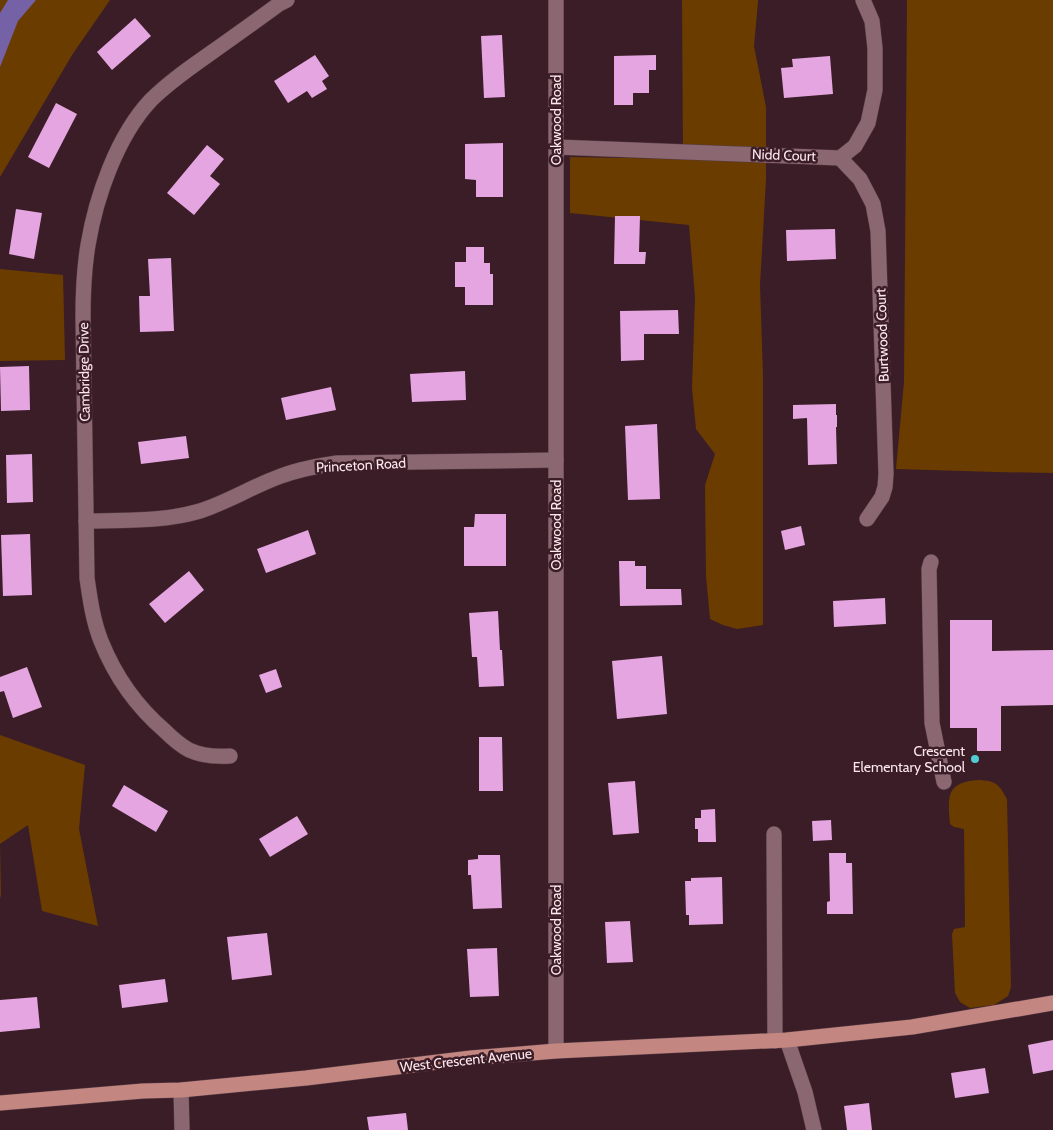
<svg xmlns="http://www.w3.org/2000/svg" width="1053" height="1130" font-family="Cabin,sans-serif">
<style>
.green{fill:#6a3c00}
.water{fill:#7561a6}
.building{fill:#e4a5e1}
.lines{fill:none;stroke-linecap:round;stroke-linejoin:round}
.minor-casing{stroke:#563c45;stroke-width:16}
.major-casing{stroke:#563c45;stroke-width:16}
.minor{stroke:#8b6771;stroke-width:15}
.major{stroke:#c48680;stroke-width:15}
.poi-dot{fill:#51ccd3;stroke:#3b1d27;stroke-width:2}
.labels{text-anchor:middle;stroke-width:5;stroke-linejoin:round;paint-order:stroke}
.street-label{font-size:14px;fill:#fde7ed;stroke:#3b1d27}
.poi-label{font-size:14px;fill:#fde7ed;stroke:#3b1d27;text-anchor:end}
</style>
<rect width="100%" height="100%" fill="#3b1d27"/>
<g class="green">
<path d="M0,0H110L72,55L0,177Z"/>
<path d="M682,0H758V2L754,46L766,107V179L760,285L763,376V625L737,629L723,625L710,619L706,576L705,485L715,454L696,429L692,388L695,297L689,225L570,213V157L683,159Z"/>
<path d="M907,0H1053V473L995,472L896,469L904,382Z"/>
<path d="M0,269L63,275L65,360L0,361Z"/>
<path d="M0,735L85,765L79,829L98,926L42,911L28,825L0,844L1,894L0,899Z"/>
<path d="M979,780C996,781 999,784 1007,799L1011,987L1008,996L994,1005L970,1008L960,1002L955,993L952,934L954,929L965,927L964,829L954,827L950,824C948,797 945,782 979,780Z"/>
</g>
<path class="water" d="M8,0H36L18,21L0,67V13Z"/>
<g class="building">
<path d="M135,18L151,36L112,70L97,52Z"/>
<path d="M502,35L505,97L484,98L481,36Z"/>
<path d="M315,55L329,76L322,81L327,89L312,98L307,91L288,103L274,81Z"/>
<path d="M656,55V70H649V93H633V105H614V56Z"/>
<path d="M830,56L833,94L784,98L781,68L793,67L792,59Z"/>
<path d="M56,103L77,114L49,168L28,157Z"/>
<path d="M503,143V197H476V180L465,179V144Z"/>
<path d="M207,145L224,159L210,176L220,184L194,215L167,193Z"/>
<path d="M16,209L42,213L34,259L9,254Z"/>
<path d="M615,216H640L639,252H646L645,264H614Z"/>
<path d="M835,229L836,259L787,261L786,230Z"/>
<path d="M466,247H484V263H490V274H493V305H465V287H455V262H466Z"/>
<path d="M171,258L174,331L140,332L139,296H150L148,259Z"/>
<path d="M678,310L679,334H644V360L621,361L620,311Z"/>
<path d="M29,366L30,410L1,411L0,367Z"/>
<path d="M465,371L466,400L412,402L410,374Z"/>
<path d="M331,387L336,410L286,420L281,398Z"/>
<path d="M836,404V415H837V427H836L837,464L808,465L807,418L793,419V405Z"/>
<path d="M657,424L660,499L628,500L625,426Z"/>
<path d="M186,436L189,458L141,464L138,442Z"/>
<path d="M32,454L33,502L7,503L6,455Z"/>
<path d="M475,514H506V566H464V527H474Z"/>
<path d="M801,526L805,545L785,550L781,531Z"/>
<path d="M308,530L316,554L266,573L257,549Z"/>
<path d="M30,534L32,595L3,596L1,535Z"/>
<path d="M619,561H635V566H646V589H681L682,605L620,606Z"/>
<path d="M189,571L204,590L165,623L149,604Z"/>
<path d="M885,598L886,624L834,627L833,601Z"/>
<path d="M498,611L500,650H502L504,686L479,687L477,657H472L469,613Z"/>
<path d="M950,620H992V651L1053,650V705L1001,706V751H977V728H950Z"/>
<path d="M662,656L667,714L617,719L612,661Z"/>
<path d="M27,667L42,707L13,718L4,691L0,692V677Z"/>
<path d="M276,669L282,687L266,693L259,675Z"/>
<path d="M479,737H502L503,791H479Z"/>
<path d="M635,781L639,833L613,835L608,783Z"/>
<path d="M124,785L168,811L156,832L112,806Z"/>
<path d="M715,809L716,842H698V829H695V818H701V810Z"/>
<path d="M297,816L308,834L270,857L259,839Z"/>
<path d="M831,820L832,840L813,841L812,821Z"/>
<path d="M829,853H846V863H852L853,914H827V902L830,901Z"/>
<path d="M478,855H500L502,908L473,909L471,875H468V860L478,859Z"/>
<path d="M722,877L723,924L689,925V915H686L685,881H691V878Z"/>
<path d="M630,921L633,962L607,963L605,922Z"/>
<path d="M267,933L272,975L232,980L227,937Z"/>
<path d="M497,948L499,996L470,997L467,949Z"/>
<path d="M165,979L168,1002L122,1008L119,985Z"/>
<path d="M37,997L40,1028L0,1032V1000Z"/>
<path d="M1053,1040V1070L1033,1074L1028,1045Z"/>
<path d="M985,1068L989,1093L955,1098L951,1073Z"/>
<path d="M869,1103L872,1130H847L844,1106Z"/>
<path d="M406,1113L408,1130H369L367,1117Z"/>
</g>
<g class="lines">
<defs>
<g id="minor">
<path d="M556,147L840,158L855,146L868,123L875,90V48L872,21L863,0"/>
<path d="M840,158L860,179L873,204L878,231L886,474L885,487L882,497L867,519"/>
<path d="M86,521C124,520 163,522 200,511C228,502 253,486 281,476C299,469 318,466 337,463L556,460"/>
<path d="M931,562L929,569L932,723L944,782"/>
<path d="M230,756C216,757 202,756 189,750C180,745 172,738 165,731C137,707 115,676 101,641C93,621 90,599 87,578L83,317C83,293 84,269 88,245C96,197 117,136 151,100C168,83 188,69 208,55C232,38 256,21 279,4L287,0"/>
<path d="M774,834L775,1041"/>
<path d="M787,1040L805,1092L814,1130"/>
<path d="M556,1051V0"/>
<path d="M181,1090L182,1130"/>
</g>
<path id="major" d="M0,1103L143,1091L181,1090L306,1078L471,1058L556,1051L787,1040L912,1027L1053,1003"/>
</defs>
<use href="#minor" class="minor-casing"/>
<use href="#major" class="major-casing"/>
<use href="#minor" class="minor"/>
<use href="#major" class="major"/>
</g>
<circle class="poi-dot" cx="975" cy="759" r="5"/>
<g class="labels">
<g class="street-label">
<text transform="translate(556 120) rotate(-90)" y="5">Oakwood Road</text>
<text transform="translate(784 155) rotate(2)" y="5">Nidd Court</text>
<text transform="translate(882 335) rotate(-92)" y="5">Burtwood Court</text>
<text transform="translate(84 372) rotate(-91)" y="5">Cambridge Drive</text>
<text transform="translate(361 465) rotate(-3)" y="5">Princeton Road</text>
<text transform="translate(556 525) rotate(-90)" y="5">Oakwood Road</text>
<text transform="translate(556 930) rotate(-90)" y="5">Oakwood Road</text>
<text transform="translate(466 1060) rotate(-6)" y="5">West Crescent Avenue</text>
</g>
<g class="poi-label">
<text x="965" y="756">Crescent<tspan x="965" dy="16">Elementary School</tspan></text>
</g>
</g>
</svg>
